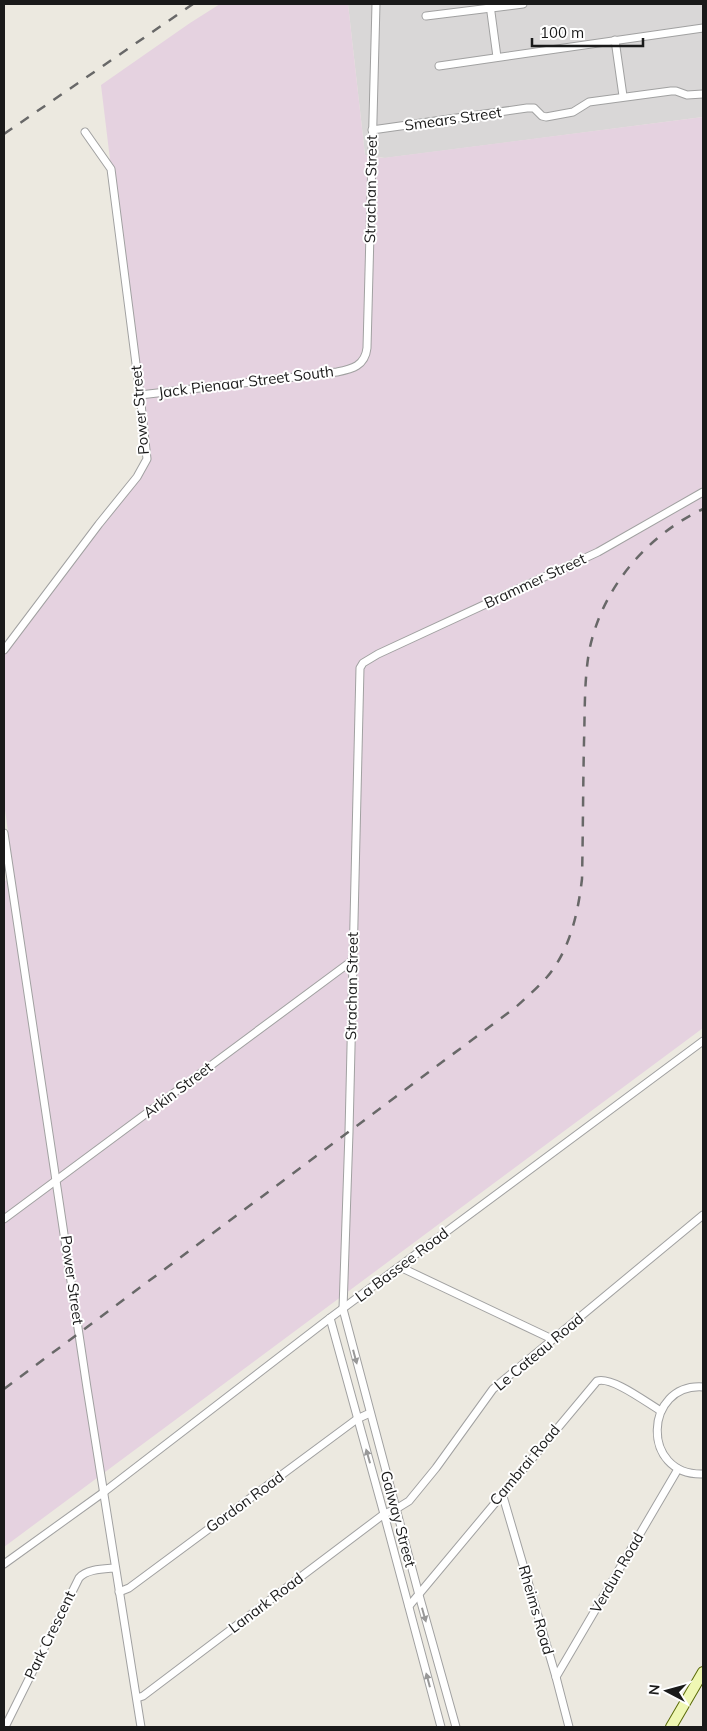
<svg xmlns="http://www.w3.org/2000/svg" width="707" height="1731" font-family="Mulish,sans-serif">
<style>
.residential{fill:#d9d7d7}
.industrial{fill:#e5d2e0}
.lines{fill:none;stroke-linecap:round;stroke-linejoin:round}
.minor-casing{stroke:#a1a1a1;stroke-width:9}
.secondary-casing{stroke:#5a6b07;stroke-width:12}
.minor{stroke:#fff;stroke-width:7}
.secondary{stroke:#eff7b3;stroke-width:10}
.rail{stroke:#686868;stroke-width:2.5;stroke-dasharray:10 10;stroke-linecap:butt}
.oneway{fill:#989898}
.labels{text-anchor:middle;stroke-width:4;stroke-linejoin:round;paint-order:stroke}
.street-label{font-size:15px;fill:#1a1a1a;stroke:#fff}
</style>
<rect width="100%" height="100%" fill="#ece9e0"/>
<path class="residential" d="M348,4H703V117L385,158L365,155Z"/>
<path class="industrial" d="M220,4H348L365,155L383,158L703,117V1028L4,1547V882L14,874L4,803V652L146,458L101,85L190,23Z"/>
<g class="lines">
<defs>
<g id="minor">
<path d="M490,5L497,57"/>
<path d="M426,16L523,4"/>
<path d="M615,40L623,96"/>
<path d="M439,66L703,28"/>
<path d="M372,130L527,108H534L542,116L546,117L573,112L589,102L671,91H676L687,95L703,94"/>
<path d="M140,395L337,372C352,369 365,366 367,348L376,4"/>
<path d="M4,650L99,524L137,477L147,459L140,395L111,169L85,132"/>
<path d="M4,833L87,1388L141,1727"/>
<path d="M4,1219L353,960"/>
<path d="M400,1267L552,1339"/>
<path d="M330,1318L384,1514L441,1727"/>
<path d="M703,1387C644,1383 640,1476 703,1474"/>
<path d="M502,1493L556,1677L569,1727"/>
<path d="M4,1564L104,1492L330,1318L703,1041"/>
<path d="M119,1592L129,1588L357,1419L370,1413"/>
<path d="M409,1606L597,1381C612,1376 647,1403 661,1411"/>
<path d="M556,1677L678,1469"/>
<path d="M137,1698L143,1696L384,1514L396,1509L409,1501L436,1468L493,1389L703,1215"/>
<path d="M5,1727L79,1578C87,1569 103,1569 115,1568"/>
<path d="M456,1727L419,1595L343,1309L349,1132L360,668L363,663L378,654L598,552L703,492"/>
</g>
<path id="secondary" d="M671,1727L703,1672"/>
</defs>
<use href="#minor" class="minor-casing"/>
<use href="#secondary" class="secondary-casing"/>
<use href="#minor" class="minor"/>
<use href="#secondary" class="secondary"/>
<g class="rail">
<path d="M4,134L193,4"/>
<path d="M4,1389L516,1007C527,997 538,987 547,977C570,950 578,913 582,879C583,833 583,788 584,742C585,712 584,682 589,652C601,589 646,536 703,509"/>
</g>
</g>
<defs><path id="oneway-solid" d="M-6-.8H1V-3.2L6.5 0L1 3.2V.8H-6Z" transform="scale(1.25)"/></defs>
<g class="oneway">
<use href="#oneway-solid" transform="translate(355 1357) rotate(75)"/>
<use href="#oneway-solid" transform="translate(368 1456) rotate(-106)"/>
<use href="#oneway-solid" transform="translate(424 1615) rotate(74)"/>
<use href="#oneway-solid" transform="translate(428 1680) rotate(-105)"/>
</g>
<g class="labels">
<g class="street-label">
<text transform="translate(453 119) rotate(-8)" y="5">Smears Street</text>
<text transform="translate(371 189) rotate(-89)" y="5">Strachan Street</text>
<text transform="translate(246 382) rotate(-7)" y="5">Jack Pienaar Street South</text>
<text transform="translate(140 410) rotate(-95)" y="5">Power Street</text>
<text transform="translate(535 581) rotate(-25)" y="5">Brammer Street</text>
<text transform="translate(352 986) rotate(-89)" y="5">Strachan Street</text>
<text transform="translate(178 1090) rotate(-37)" y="5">Arkin Street</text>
<text transform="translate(402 1265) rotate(-37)" y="5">La Bassee Road</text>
<text transform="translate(72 1280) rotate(82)" y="5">Power Street</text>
<text transform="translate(539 1352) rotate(-40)" y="5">Le Cateau Road</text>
<text transform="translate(525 1465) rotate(-50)" y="5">Cambrai Road</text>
<text transform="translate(245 1502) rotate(-36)" y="5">Gordon Road</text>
<text transform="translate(398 1519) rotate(75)" y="5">Galway Street</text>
<text transform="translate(617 1573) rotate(-60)" y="5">Verdun Road</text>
<text transform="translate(266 1603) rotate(-37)" y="5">Lanark Road</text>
<text transform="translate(536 1610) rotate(74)" y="5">Rheims Road</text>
<text transform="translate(50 1635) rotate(-64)" y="5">Park Crescent</text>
</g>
</g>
<rect width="707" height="1731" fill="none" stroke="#1a1a1a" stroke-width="10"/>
<g transform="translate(667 1691) rotate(276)" stroke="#ffffff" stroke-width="4" paint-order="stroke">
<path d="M0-4L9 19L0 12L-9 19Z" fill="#1a1a1a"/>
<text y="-8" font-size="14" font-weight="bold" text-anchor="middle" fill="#1a1a1a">N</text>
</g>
<path d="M532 38v8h111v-8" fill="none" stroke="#1a1a1a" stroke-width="2.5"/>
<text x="540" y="38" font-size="15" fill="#1a1a1a" stroke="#ffffff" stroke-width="4" paint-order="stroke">100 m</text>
</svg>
